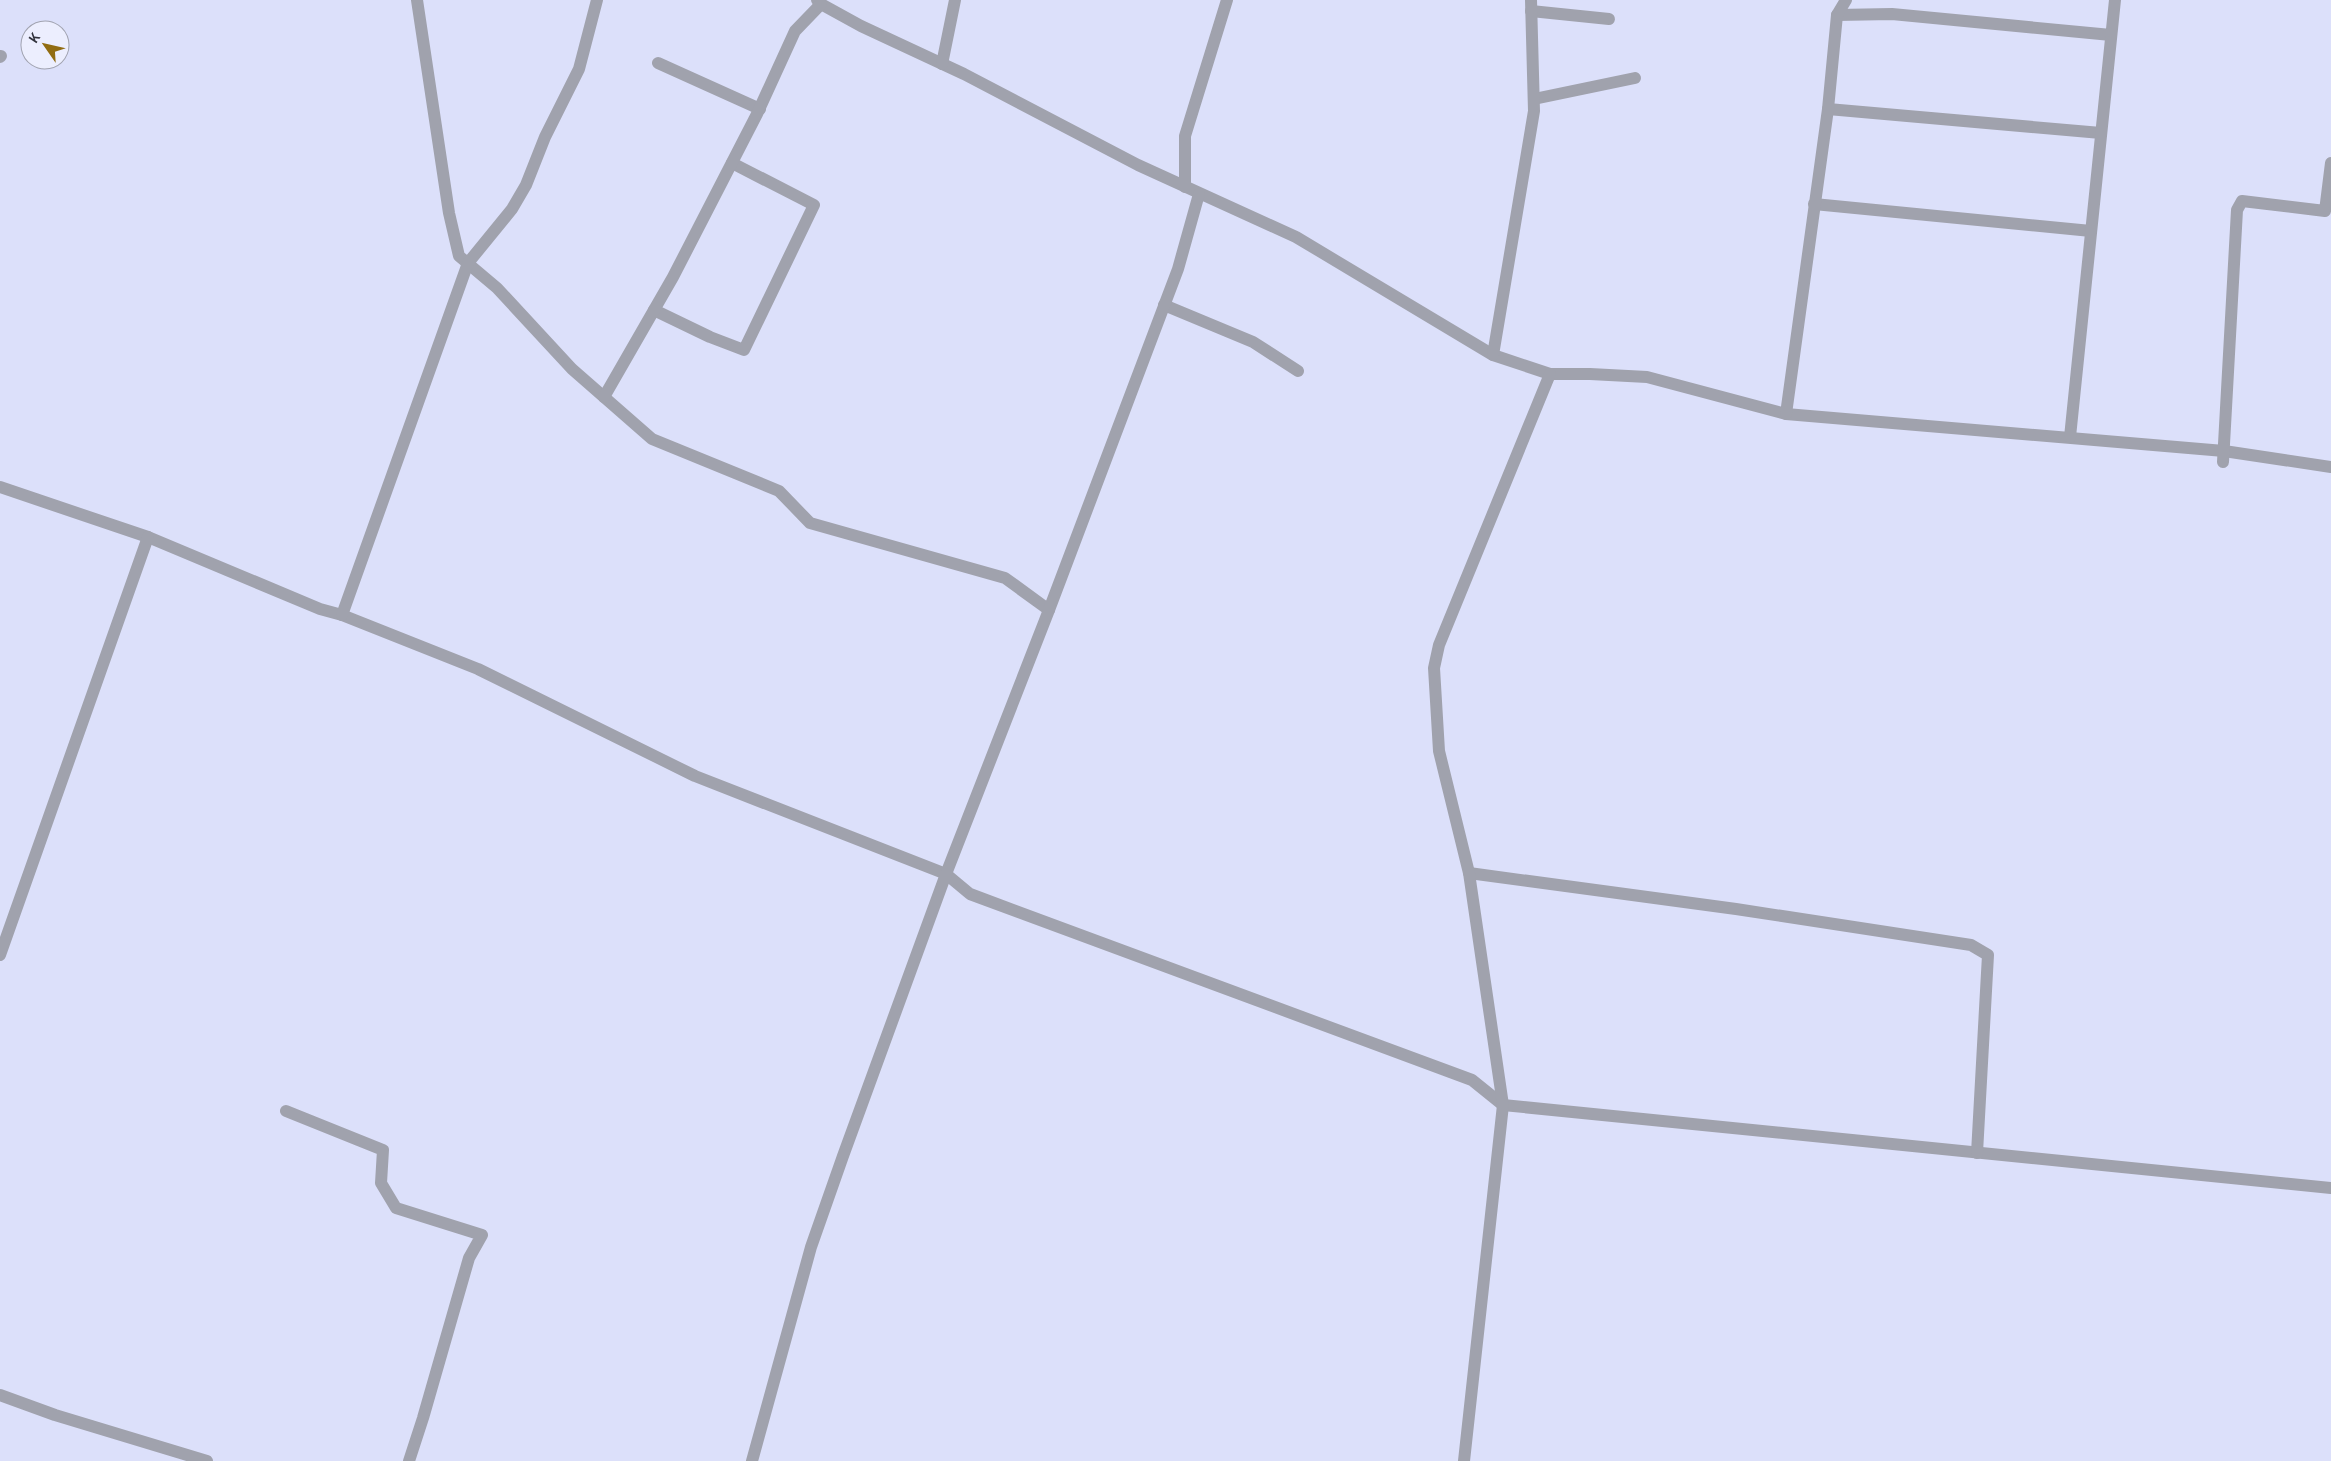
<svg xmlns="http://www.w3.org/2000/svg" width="2331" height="1461" font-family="'Archivo Narrow',sans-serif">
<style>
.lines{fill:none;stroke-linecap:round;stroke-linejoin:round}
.minor{stroke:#a0a2ad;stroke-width:12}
</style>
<rect width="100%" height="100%" fill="#dce0fa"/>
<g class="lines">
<g class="minor">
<path d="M417,0L449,213L459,256L497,288L572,369L652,439L779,491L810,523L1005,578L1049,610"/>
<path d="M817,0L821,4L861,26L964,74L1138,165L1296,237L1493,355L1550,374H1590L1647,377L1786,414L2224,451L2331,467"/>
<path d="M1531,11L1609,19"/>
<path d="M1837,15L1892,14L2111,35"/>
<path d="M0,57L1,56"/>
<path d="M658,63L760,109"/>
<path d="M942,64L955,0"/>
<path d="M1534,99L1635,78"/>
<path d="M1828,109L2101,133"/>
<path d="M1185,187V136L1227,0"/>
<path d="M1814,204L2091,231"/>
<path d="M1164,305L1253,342L1298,371"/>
<path d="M654,310L710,337L744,350L814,205L732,163"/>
<path d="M1493,355L1534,111L1531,0"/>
<path d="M604,397L673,277L757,114L795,31L821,4"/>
<path d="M1786,414L1828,109L1837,15L1846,0"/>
<path d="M2070,437L2115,0"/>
<path d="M2223,462L2237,210L2242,201L2325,211L2331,163"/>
<path d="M0,487L148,537L320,609L342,615L478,669L695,776L946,874L970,894L1472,1080L1503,1105L2331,1188"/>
<path d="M342,615L468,263L512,209L526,185L545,137L579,69L597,0"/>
<path d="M1469,873L1736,909L1971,945L1988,955L1977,1153"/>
<path d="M0,955L148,537"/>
<path d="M286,1111L383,1150L381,1183L396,1208L482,1235L469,1258L423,1418L409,1461"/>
<path d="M0,1395L55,1415L207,1461"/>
<path d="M752,1461L811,1247L843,1156L946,874L1049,610L1178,269L1199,194"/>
<path d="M1464,1461L1503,1105L1469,873L1439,751L1434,668L1439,645L1550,374"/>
</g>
</g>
<g transform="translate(45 45) rotate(304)"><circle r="24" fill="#eceefe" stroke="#a1a3b0"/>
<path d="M0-4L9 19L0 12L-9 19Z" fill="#916c12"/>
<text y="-8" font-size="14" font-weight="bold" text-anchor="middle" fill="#31323c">K</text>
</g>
</svg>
